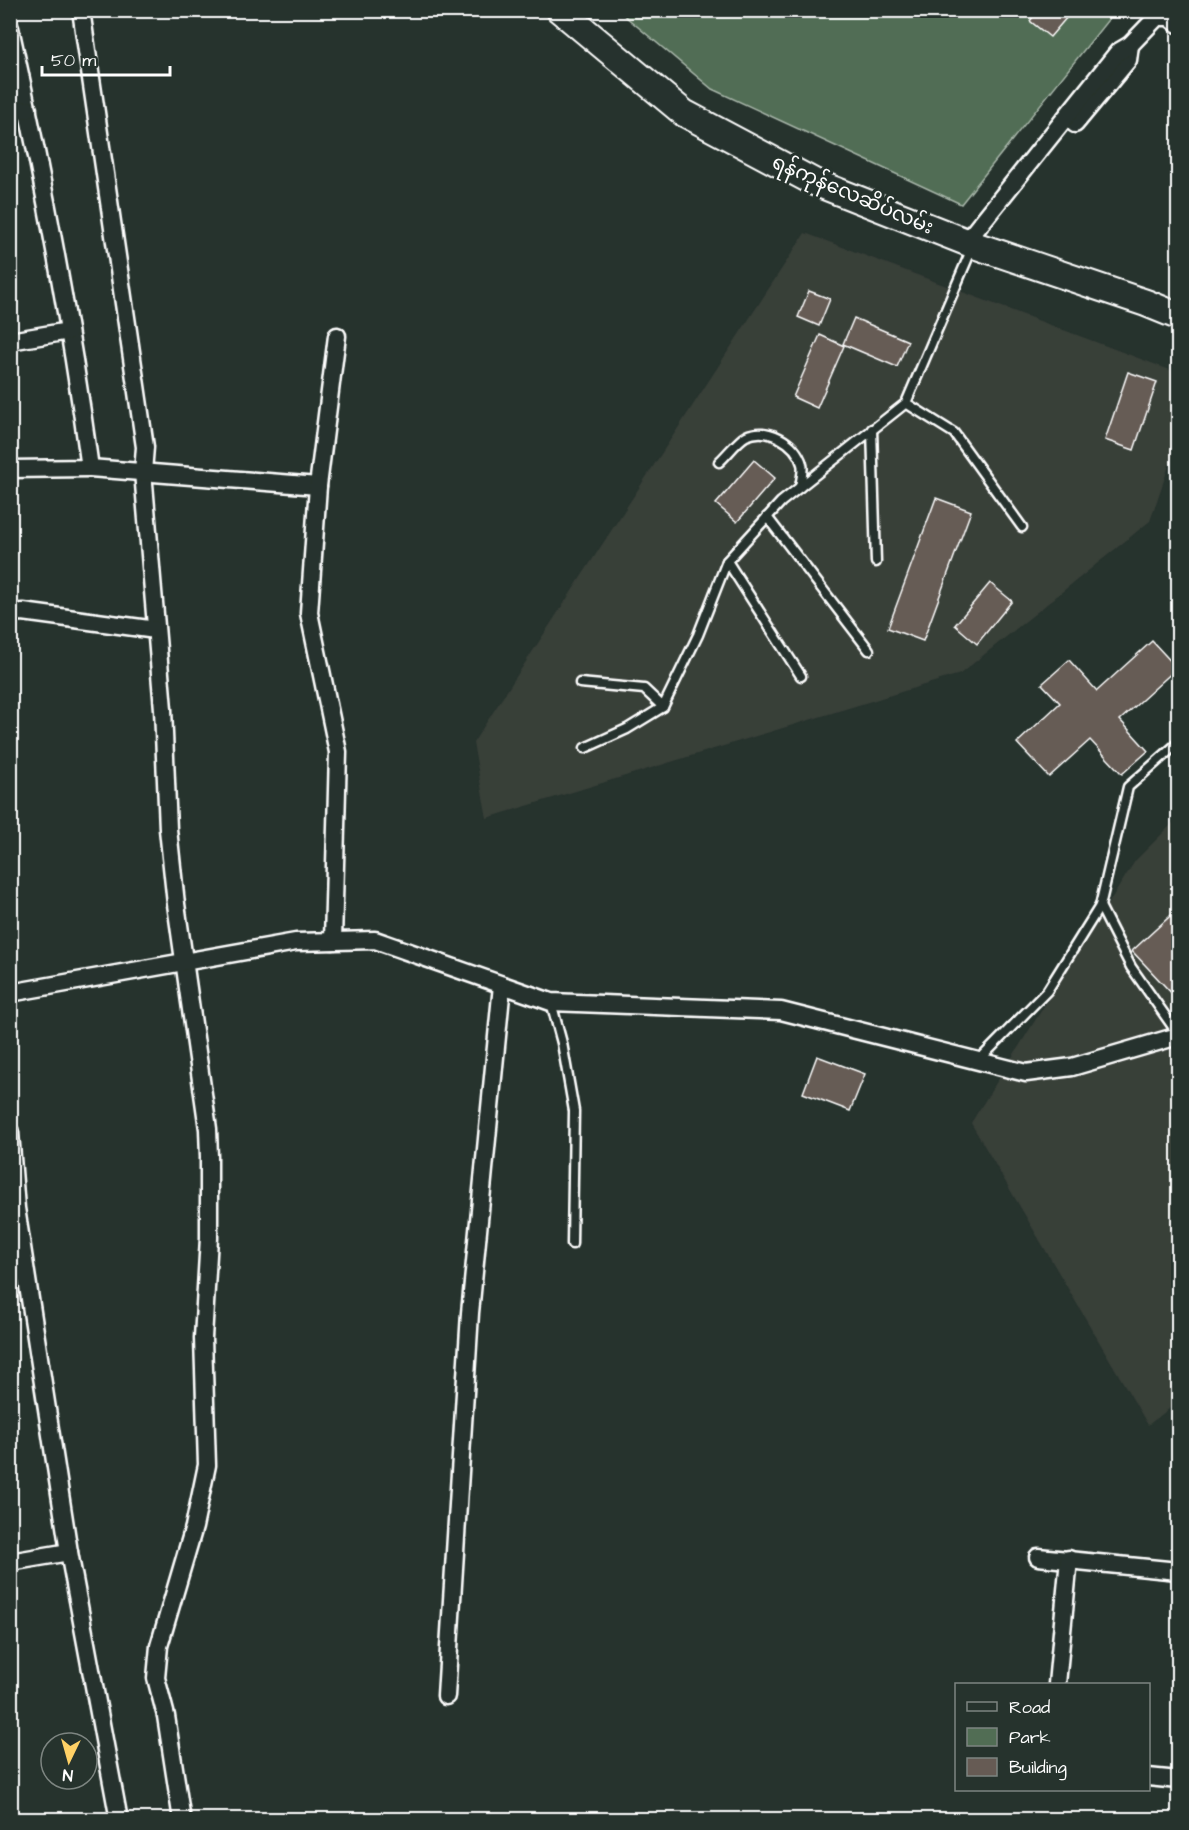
<svg xmlns="http://www.w3.org/2000/svg" width="1189" height="1830" font-family="'Architects Daughter','Noto Sans Myanmar',sans-serif">
<style>
.built{fill:#393f39}
.green{fill:#516d54;stroke:#a8b6aa;stroke-width:1.5}
.building{fill:#665b54;stroke:#fff;stroke-width:1.5}
.lines{fill:none;stroke-linecap:round;stroke-linejoin:round}
.lane-casing{stroke:#fff;stroke-width:13}
.street-casing{stroke:#fff;stroke-width:21}
.primary-casing{stroke:#fff;stroke-width:30}
.lane{stroke:#26332d;stroke-width:8}
.street{stroke:#26332d;stroke-width:16}
.primary{stroke:#26332d;stroke-width:26}
.labels{text-anchor:middle;stroke-width:6;stroke-linejoin:round;paint-order:stroke}
.street-label{font-size:20px;fill:#fff;stroke:#26332d}
</style>
<rect width="100%" height="100%" fill="#26332d"/>
<filter id="ink" filterUnits="userSpaceOnUse"><feTurbulence type="fractalNoise" baseFrequency=".0167" numOctaves="2"/><feDisplacementMap in="SourceGraphic" scale="12" xChannelSelector="R" yChannelSelector="G"/><feConvolveMatrix kernelMatrix="1 2 1 2 8 2 1 2 1" color-interpolation-filters="sRGB"/></filter>
<g filter="url(#ink)">
<g class="built">
<path d="M805,233L1178,373V439L1150,521L960,674L487,818L473,743Z"/>
<path d="M1178,818V1402L1148,1425L971,1123L1135,861Z"/>
</g>
<path class="green" d="M619,11H1115L961,204L712,89Z"/>
<g class="building">
<path d="M1038,10H1073L1050,37L1030,21Z"/>
<path d="M809,291L830,299L819,326L798,317Z"/>
<path d="M854,318L908,341L897,367L843,344Z"/>
<path d="M820,335L844,346L817,408L793,397Z"/>
<path d="M1128,372L1157,382L1134,450L1105,440Z"/>
<path d="M754,460L775,478L737,522L716,504Z"/>
<path d="M936,498L971,511L923,641L888,628Z"/>
<path d="M990,583L1012,601L977,644L955,625Z"/>
<path d="M1152,641L1177,668L1120,720L1148,751L1122,774L1090,740L1049,777L1017,743L1060,703L1042,684L1069,660L1097,691Z"/>
<path d="M1179,908V1001L1132,951Z"/>
<path d="M817,1056L865,1074L850,1111L803,1093Z"/>
</g>
<g class="lines">
<defs>
<g id="lane">
<path d="M906,403L954,433L1022,527"/>
<path d="M872,429L876,562"/>
<path d="M719,462C726,456 738,440 746,436C767,426 796,442 802,464C804,470 801,480 800,487"/>
<path d="M767,517L869,650"/>
<path d="M727,561L801,676"/>
<path d="M580,683L644,689L663,707"/>
<path d="M585,748L627,729L663,707L698,635L727,561L781,502L906,403L973,246"/>
<path d="M1100,906L1131,967L1178,1034"/>
<path d="M551,1002L562,1043L574,1111L572,1244"/>
<path d="M979,1060L1047,991L1100,906L1128,787L1178,743"/>
</g>
<g id="street">
<path d="M81,10L145,447L143,472L163,709L168,829L176,904L208,1129L209,1157V1238L203,1338L207,1465L194,1527L159,1646L156,1678L166,1716L182,1820"/>
<path d="M10,28C42,173 70,320 90,468L10,469"/>
<path d="M10,112L28,109"/>
<path d="M1075,124L1128,60L1130,45"/>
<path d="M966,242L1118,52L1130,45L1157,17H1169L1178,24"/>
<path d="M10,341L69,331"/>
<path d="M90,468L318,486"/>
<path d="M10,613L23,612L156,630"/>
<path d="M333,941L338,752L309,613L318,486L337,336"/>
<path d="M10,993L296,942L375,940L551,1002L781,1011L1026,1073L1072,1067L1178,1036"/>
<path d="M10,1132L16,1208L69,1552L119,1820"/>
<path d="M1038,1557L1178,1571"/>
<path d="M10,1562L69,1552"/>
<path d="M1057,1684L1069,1559"/>
<path d="M446,1696L470,1313L502,985"/>
<path d="M1148,1777L1178,1780"/>
</g>
<path id="primary" d="M560,10L684,113L814,182L974,245L1146,303L1178,316"/>
</defs>
<use href="#lane" class="lane-casing"/>
<use href="#street" class="street-casing"/>
<use href="#primary" class="primary-casing"/>
<use href="#lane" class="lane"/>
<use href="#street" class="street"/>
<use href="#primary" class="primary"/>
</g>
</g>
<g class="labels">
<g class="street-label">
<text transform="translate(853 194) rotate(23)" y="7">ရန်ကုန်လေဆိပ်လမ်း</text>
</g>
</g>
<rect width="1189" height="1830" fill="none" stroke="#26332d" stroke-width="36"/>
<rect x="18" y="18" width="1153" height="1794" fill="none" stroke="#fff" stroke-width="2" filter="url(#ink)"/>
<rect x="955" y="1683" width="195" height="108" fill="#26332d" stroke="#7d8581" stroke-width="1.5"/>
<rect x="967" y="1702" width="30" height="9" fill="#26332d" stroke="#7d8581" stroke-width="1.5"/>
<text x="1009" y="1713" font-size="18" fill="#ffffff">Road</text>
<rect x="967" y="1728" width="30" height="18" fill="#516d54" stroke="#7d8581" stroke-width="1.5"/>
<text x="1009" y="1743" font-size="18" fill="#ffffff">Park</text>
<rect x="967" y="1758" width="30" height="18" fill="#665b54" stroke="#7d8581" stroke-width="1.5"/>
<text x="1009" y="1773" font-size="18" fill="#ffffff">Building</text>
<g transform="translate(69 1761) rotate(185)"><circle r="28" fill="#26332d" stroke="#7d8581" stroke-width="1.5"/>
<path d="M0-4.5L10 22L0 15L-10 22Z" fill="#ffd166"/>
<text y="-9" font-size="16" font-weight="bold" text-anchor="middle" fill="#ffffff">N</text>
</g>
<path d="M42 66v9h128v-9" fill="none" stroke="#ffffff" stroke-width="3"/>
<text x="51" y="66" font-size="18" fill="#ffffff" stroke="#26332d" stroke-width="4.5" paint-order="stroke">50 m</text>
</svg>
